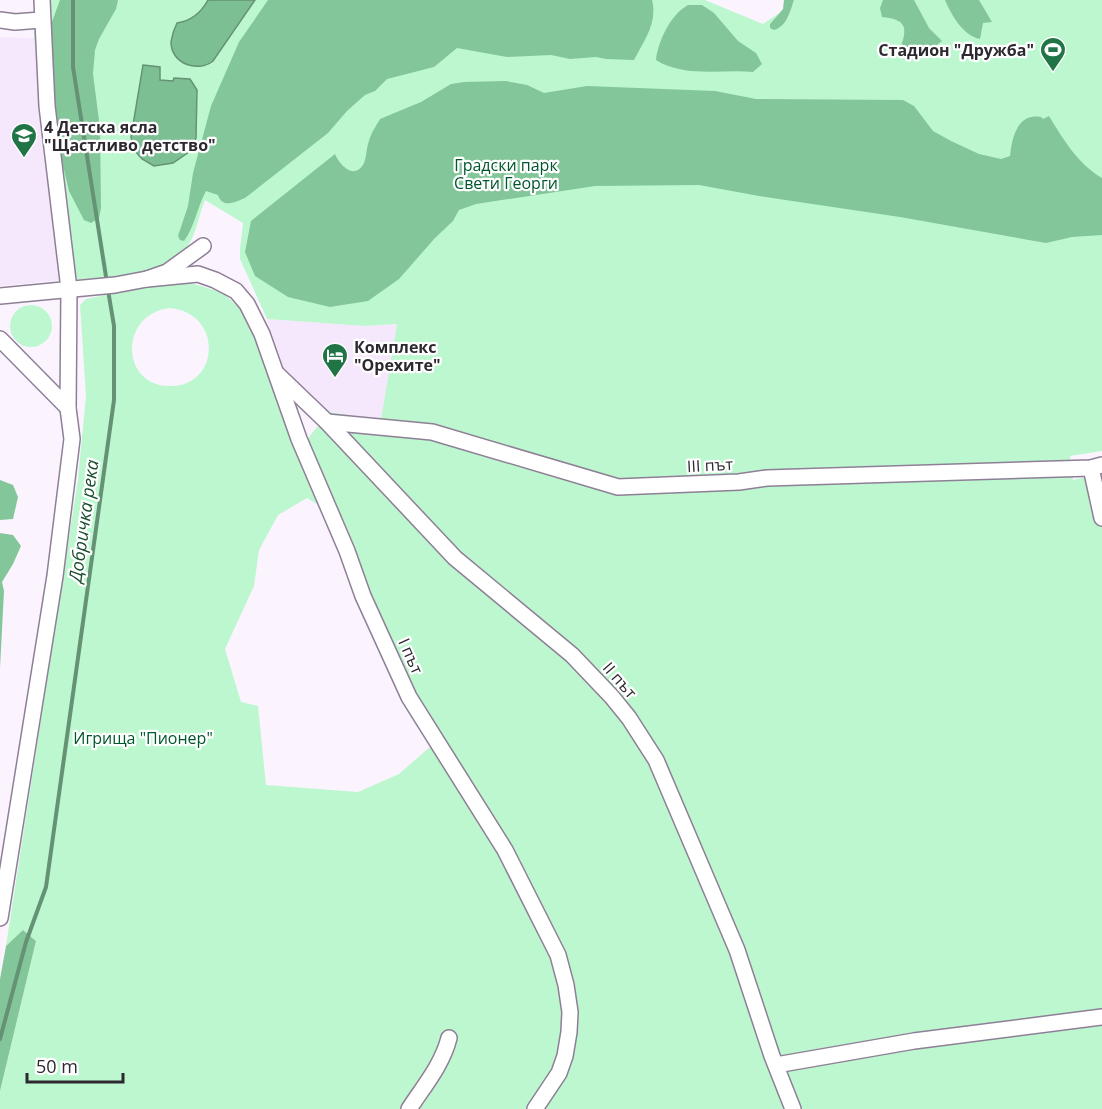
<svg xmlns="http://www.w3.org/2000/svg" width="1102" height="1109" font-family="'Open Sans',sans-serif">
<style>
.built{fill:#f6e8fc}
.green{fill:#bdf7cf;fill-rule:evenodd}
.forest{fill:#83c699}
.water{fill:#7cbf92;stroke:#659275;stroke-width:1.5}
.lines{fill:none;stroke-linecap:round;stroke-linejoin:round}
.stream{stroke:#659275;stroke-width:4}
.minor-casing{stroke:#8e7f96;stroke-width:18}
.minor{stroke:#fff;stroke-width:15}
.labels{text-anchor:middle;stroke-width:4.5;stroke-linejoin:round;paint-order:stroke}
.poi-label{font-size:16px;font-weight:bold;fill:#2e2831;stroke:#fff;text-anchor:start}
.park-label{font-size:16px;fill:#00562d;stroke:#fff}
.street-label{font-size:16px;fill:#2e2831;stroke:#fff}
.water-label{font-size:18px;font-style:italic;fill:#1b4e30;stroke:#fff}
</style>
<rect width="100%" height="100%" fill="#fbf4fe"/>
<g class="built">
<path d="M0,37L34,38L62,280L0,286Z"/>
<path d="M267,319L365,326L397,324L382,420L329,412L320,407L284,376Z"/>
</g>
<g class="green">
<path d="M34,0H208C201,13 191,21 177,23L222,48L255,0H705L763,24L779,13L770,24L788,18L794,0H1102V451L1070,456L1073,480L1102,473V1109H0V1091L36,941L23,930L6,946L78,479L86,396L80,305L86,299L175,281L198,285L223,293L243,311L261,339L320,506L307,498L278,515L259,550L254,586L225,649L241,702L258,706L266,785L358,792L399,774L431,746L444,739L421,705L373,605L348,530L305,442L329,412L381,420L397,324L365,326L267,319L240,259V249L243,223L205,200C199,214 197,231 189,244C169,281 99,277 62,280L34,38ZM159,80L173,81L197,90L196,138L189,152L142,159L134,150L131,137ZM170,308C224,313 220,388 169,386C120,385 119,314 170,308Z"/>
<circle cx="31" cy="326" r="21"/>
</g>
<g class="forest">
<path d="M60,0H118L116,9L99,39L95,50L93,74L100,128L101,208L99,218L91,223L84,220L69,191L59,149L49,30Z"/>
<path d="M268,0H652C658,22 644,41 634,60L606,59L596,57L570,59L551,55L507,57L457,48L434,67L387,79L375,91L365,95L347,111L328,133L245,198C235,202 223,209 218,195L206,191C197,207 195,226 184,241L180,240L178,236L188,206L193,173L211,106L239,42Z"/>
<path d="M784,0H794C790,12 787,26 774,30L770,28V24L783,9Z"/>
<path d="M883,0H914L929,28L942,41L933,48L912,54L901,46C909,25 903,19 882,17L880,8Z"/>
<path d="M945,0H979L992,22L983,23L980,39C963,36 951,14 945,0Z"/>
<path d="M688,5H702L714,13L738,41L756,53L762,64L753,72C722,69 684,78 656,60C658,41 671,14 688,5Z"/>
<path d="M506,81L527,85L544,93L587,86L715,91L756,99L903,100L914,106L933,131L951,141L979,154L1001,159L1010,156C1012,138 1017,113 1041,117L1043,119L1049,116C1063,139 1078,164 1102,178V235L1072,237L1046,243L900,217L759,196L699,185L595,186L476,204L459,210L453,221L435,238L399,279L368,301L330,307L288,297L255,276L245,252L251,221L335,154C339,164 353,180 363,165C367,158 366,148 369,141C371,133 376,126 380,119L421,102L451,84L464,82Z"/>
<path d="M0,480L13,485L18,497L13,519L0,520Z"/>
<path d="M0,533L13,535L21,546L13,564L2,582L4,591L0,668Z"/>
<path d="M23,930L36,941L0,1091V979L6,946Z"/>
</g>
<g class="water">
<path d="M208,0H255L213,61C198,73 171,64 171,42C172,35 174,29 177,23C191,21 201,13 208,0Z"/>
<path d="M143,65L160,67V80L173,81L174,78L190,79L197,90L196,138L189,152L173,163L154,166L142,159L134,150L131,137Z"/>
</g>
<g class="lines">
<g class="stream">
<path d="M73,0V67L107,283"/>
<path d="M0,1039L26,942L46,887L114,400V326L108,290"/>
</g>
<defs>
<g id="minor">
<path d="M0,20L15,22L41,20"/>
<path d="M147,279L198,274L215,280L236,291L247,304L262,334L299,439L347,551L363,596L409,697L505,850L558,955L566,985L570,1012L569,1032L565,1056L559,1073L535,1109"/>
<path d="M0,296L115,285L147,279L167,272L203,246"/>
<path d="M0,339L68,408"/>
<path d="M277,374L327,422L455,558L572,655L612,697L629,718L656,760L737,950L772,1056L793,1109"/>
<path d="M327,422L432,432L618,487L739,482L767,478L1091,468L1102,465"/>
<path d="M1091,468L1102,518"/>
<path d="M0,918L55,576L72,439L68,408L69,289L47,106L42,0"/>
<path d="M776,1065L914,1041L1102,1017"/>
<path d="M409,1109C424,1086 442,1065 449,1038"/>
</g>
</defs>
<use href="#minor" class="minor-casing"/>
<use href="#minor" class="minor"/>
</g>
<defs>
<symbol id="stadium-pin" viewBox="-11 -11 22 30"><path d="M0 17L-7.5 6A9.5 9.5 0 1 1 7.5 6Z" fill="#217445" stroke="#fff"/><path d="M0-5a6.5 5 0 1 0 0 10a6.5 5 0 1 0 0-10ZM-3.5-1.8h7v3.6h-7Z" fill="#fff"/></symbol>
<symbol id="school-pin" viewBox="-11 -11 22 30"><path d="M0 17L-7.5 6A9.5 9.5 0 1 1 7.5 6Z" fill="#217445" stroke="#fff"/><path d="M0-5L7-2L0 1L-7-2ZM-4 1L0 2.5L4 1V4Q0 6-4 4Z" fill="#fff"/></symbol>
<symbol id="hotel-pin" viewBox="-11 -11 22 30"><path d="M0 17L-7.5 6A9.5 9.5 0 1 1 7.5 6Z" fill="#217445" stroke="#fff"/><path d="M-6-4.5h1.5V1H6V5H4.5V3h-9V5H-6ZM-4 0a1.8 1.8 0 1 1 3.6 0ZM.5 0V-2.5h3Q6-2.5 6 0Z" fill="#fff"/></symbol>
</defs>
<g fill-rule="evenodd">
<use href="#stadium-pin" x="1038" y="35" width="30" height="40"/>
<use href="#school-pin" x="9" y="121" width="30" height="40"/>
<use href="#hotel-pin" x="320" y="341" width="30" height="40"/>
</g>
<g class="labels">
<g class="poi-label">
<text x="1034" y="56" text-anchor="end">Стадион "Дружба"</text>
<text x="44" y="133">4 Детска ясла<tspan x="44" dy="18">"Щастливо детство"</tspan></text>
<text x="354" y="353">Комплекс<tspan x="354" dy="18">"Орехите"</tspan></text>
</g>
<g class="park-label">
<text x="506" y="171">Градски парк<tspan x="506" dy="18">Свети Георги</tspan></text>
<text x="143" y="744">Игрища "Пионер"</text>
</g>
<g class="street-label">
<text transform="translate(710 465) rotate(-3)" y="6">ІІІ път</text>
<text transform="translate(411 656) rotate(66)" y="6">І път</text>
<text transform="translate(620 680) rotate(49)" y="6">ІІ път</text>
</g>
<g class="water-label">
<text transform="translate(84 521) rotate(-82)" y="6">Добричка река</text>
</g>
</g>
<path d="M27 1073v9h96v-9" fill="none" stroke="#2e2831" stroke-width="3"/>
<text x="36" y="1073" font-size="18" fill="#2e2831" stroke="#ffffff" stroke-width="4.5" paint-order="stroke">50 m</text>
</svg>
